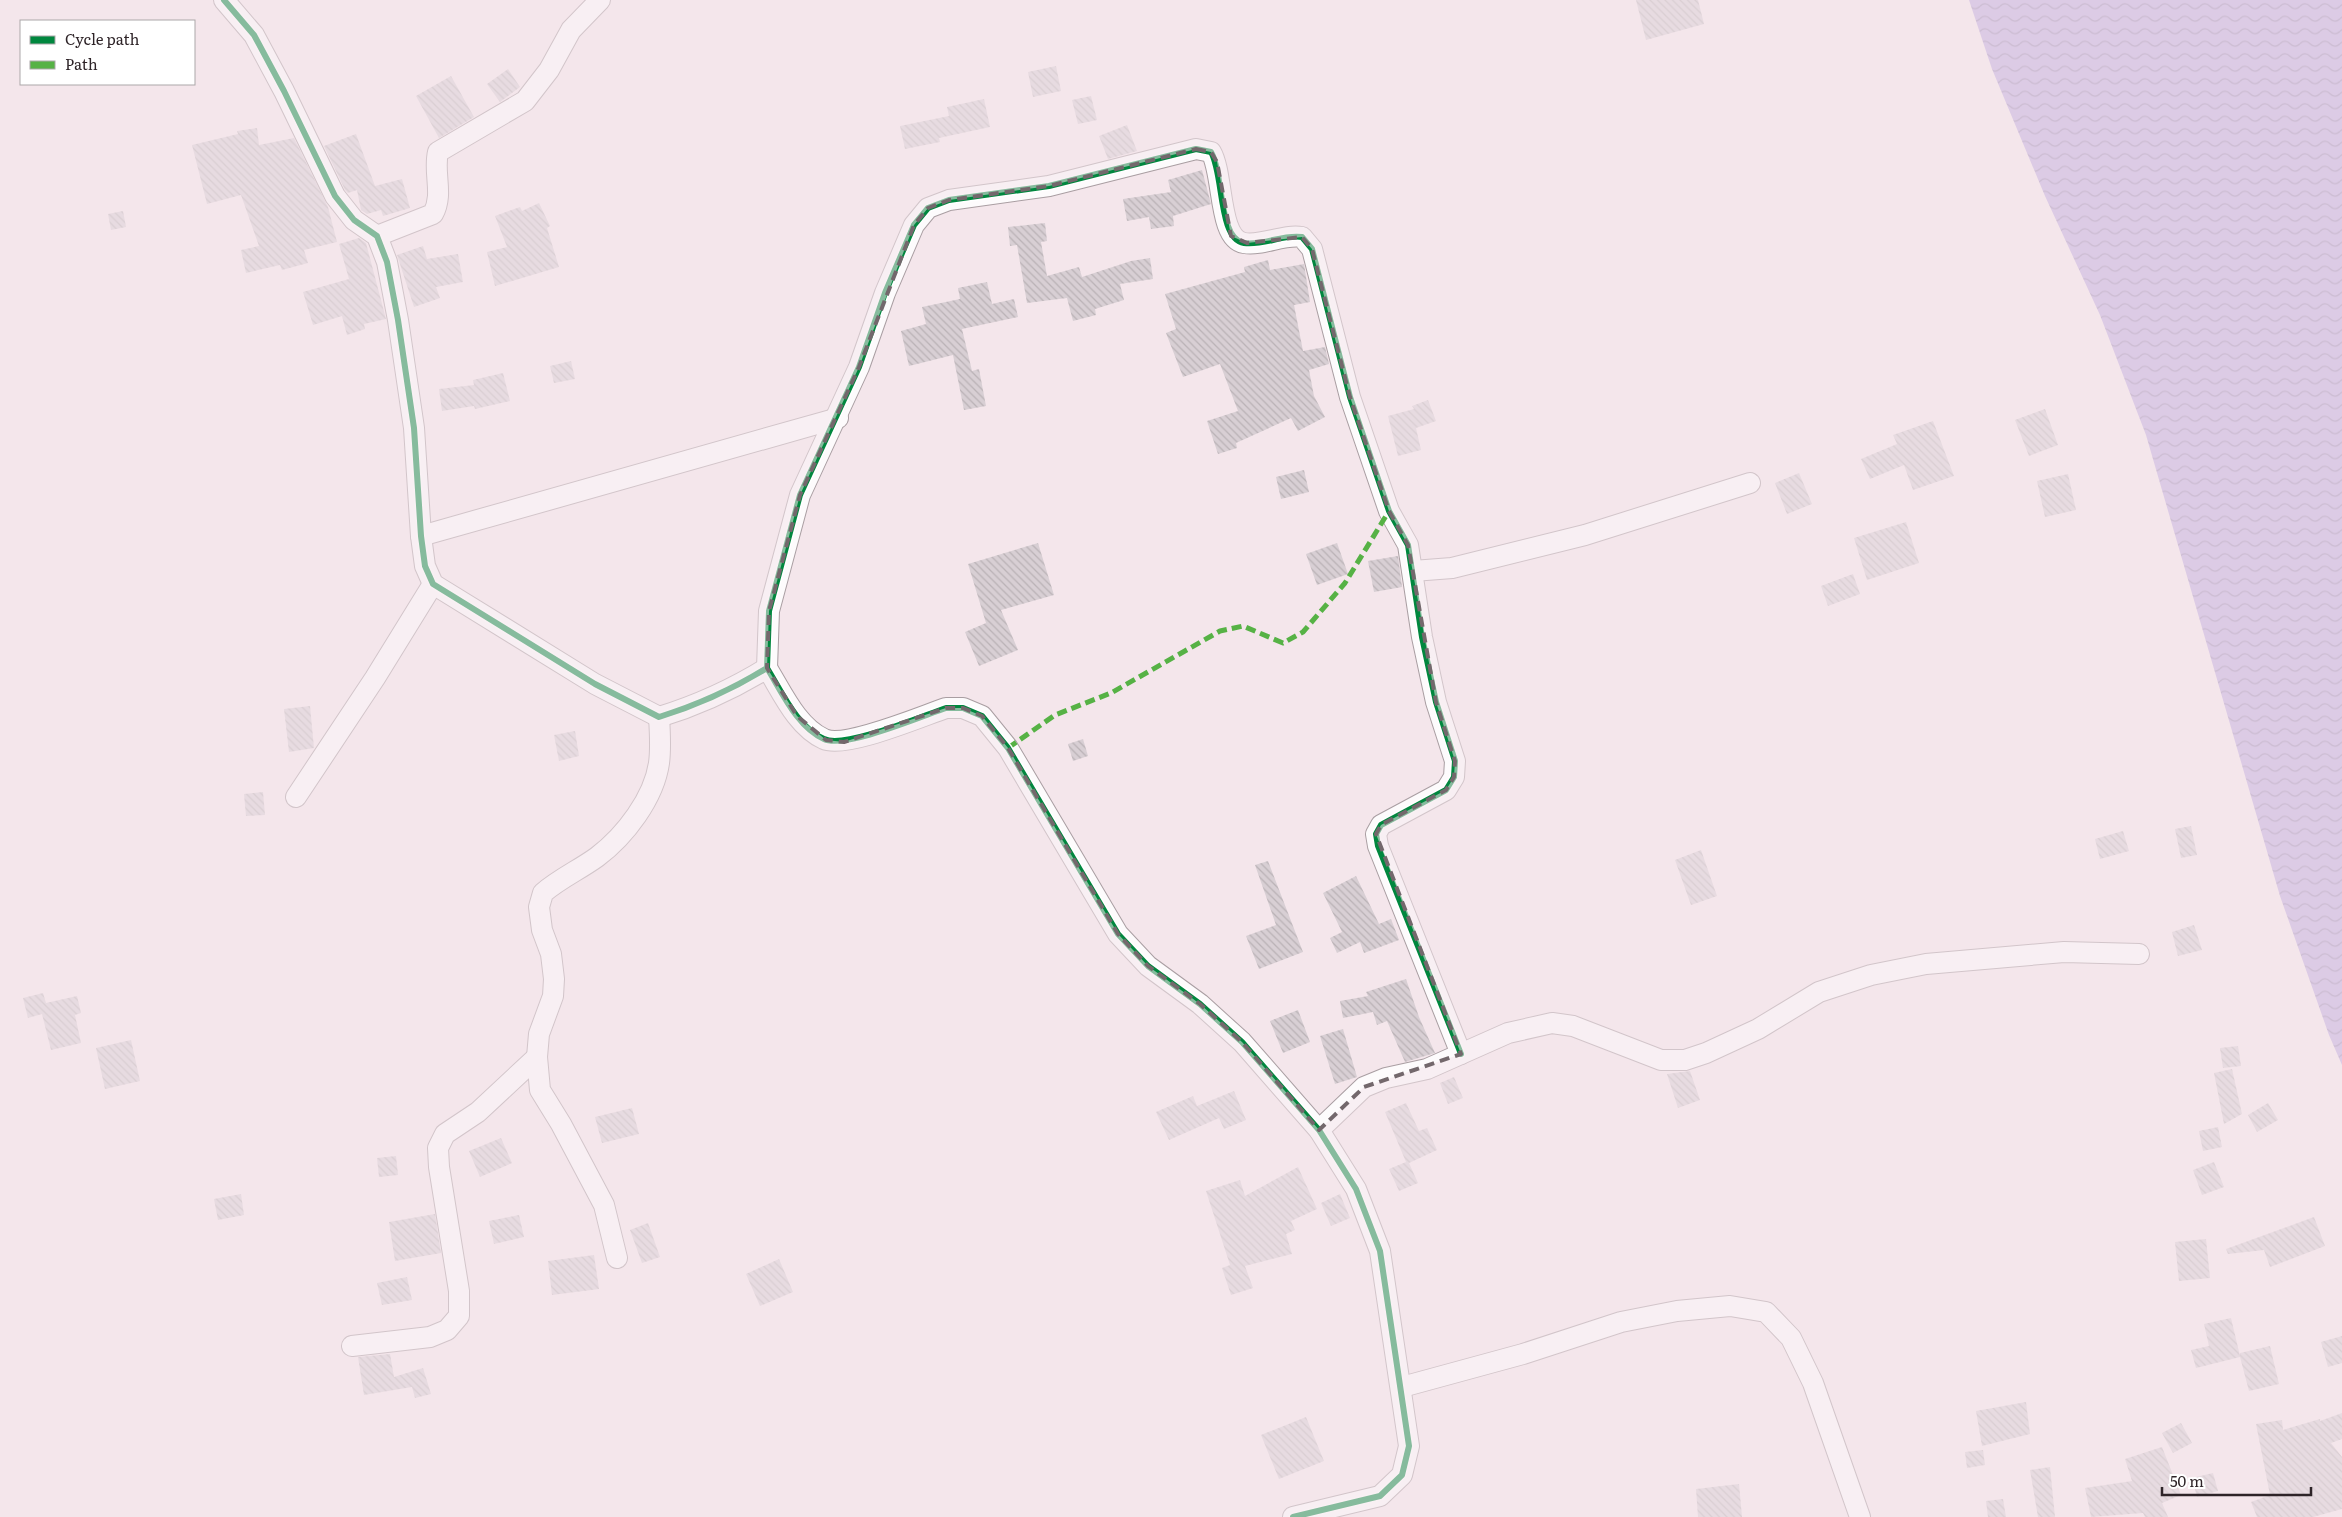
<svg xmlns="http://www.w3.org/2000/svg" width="2342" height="1517" font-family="Literata,serif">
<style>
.water{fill:url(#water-waves)}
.building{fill:url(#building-back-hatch)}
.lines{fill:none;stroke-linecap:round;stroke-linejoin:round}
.street-casing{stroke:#a99ea2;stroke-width:22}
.street{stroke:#fdfbfc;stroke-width:20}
.quiet{stroke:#56b245;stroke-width:5;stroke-dasharray:10 5;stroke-linecap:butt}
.cycleway-casing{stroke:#fff;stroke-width:9}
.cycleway{stroke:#00873e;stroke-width:6}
.marked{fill:none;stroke:#73686c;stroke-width:4;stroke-dasharray:10 6;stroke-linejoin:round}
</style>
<defs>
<pattern id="water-waves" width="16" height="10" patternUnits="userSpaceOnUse" patternTransform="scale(1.25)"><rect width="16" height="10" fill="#bfabde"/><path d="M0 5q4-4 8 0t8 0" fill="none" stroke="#9c8bb4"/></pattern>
<pattern id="building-back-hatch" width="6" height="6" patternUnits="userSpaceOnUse" patternTransform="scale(1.25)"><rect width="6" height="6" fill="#d8cfd4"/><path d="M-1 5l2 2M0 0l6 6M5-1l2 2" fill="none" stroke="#bab2b6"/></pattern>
</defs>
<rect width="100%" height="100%" fill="#f4e6eb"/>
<path class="water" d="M1969,0H2342V1065L2329,1035L2280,896L2146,435L2100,315L2045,196L1992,69Z"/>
<g class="building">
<path d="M1636,0H1698L1704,24L1646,40Z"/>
<path d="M1056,66L1061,91L1033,97L1028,72Z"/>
<path d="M508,69L520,87L500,102L487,84Z"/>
<path d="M451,76L474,117L439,138L416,96Z"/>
<path d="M1091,96L1097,120L1078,124L1072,100Z"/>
<path d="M984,99L990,127L939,138L940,142L905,149L900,126L949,116L947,107Z"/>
<path d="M1127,125L1137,151L1108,159L1099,136Z"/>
<path d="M257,128L259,145L294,138L328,207L337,242L304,250L308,263L282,270L280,265L246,273L241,250L259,246L241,195L207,204L192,145L238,134L237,131Z"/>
<path d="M356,134L375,186L402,179L410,208L383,216L381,210L367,214L361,210L357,190L348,193L345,190L324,146Z"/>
<path d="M1202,170L1211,204L1173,216L1174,226L1151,229L1149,217L1127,221L1123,199L1171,192L1168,180Z"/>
<path d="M539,203L550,226L547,228L559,267L495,286L487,252L507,247L495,216L520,207L522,211Z"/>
<path d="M123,211L126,227L111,230L108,214Z"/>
<path d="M1045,223L1047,241L1041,242L1047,276L1079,267L1082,277L1131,261L1150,258L1153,279L1120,284L1124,300L1095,309L1096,315L1073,321L1067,298L1027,303L1017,245L1010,246L1008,227Z"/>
<path d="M359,238L366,243L386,319L364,324L365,329L347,335L342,316L313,325L303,292L349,279L339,244Z"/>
<path d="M423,246L427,259L458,254L463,282L436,287L440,298L414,307L397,255Z"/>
<path d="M1268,260L1270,270L1304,264L1310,302L1294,305L1303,351L1325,347L1329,364L1309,370L1314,396L1325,417L1298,431L1291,418L1236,443L1237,448L1218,454L1207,421L1238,411L1220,364L1183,377L1166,333L1176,329L1165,294L1245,272L1244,267Z"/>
<path d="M987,282L992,304L1014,299L1018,317L962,329L972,371L979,369L986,406L964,410L953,355L909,366L901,331L926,324L922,307L960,299L958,288Z"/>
<path d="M571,361L575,379L554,383L550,366Z"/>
<path d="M503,373L510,401L475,409L474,406L442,411L439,389L474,385L473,380Z"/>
<path d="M1428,400L1436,421L1416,428L1421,450L1398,456L1388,416L1414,409L1412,406Z"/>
<path d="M2045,409L2058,445L2029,456L2015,420Z"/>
<path d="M1933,421L1954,476L1913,490L1904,465L1870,479L1861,459L1897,444L1893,435Z"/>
<path d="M1304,470L1309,492L1281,499L1276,477Z"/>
<path d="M1799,473L1812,504L1787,514L1775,483Z"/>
<path d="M2068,474L2076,510L2045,517L2037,481Z"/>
<path d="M1906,522L1919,563L1867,580L1854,538Z"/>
<path d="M1038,543L1054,595L1001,610L1018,650L979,666L965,632L986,623L968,564Z"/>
<path d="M1337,543L1348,574L1317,585L1306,554Z"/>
<path d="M1398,556L1402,587L1374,592L1368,561Z"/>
<path d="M1853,574L1860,594L1828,606L1821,586Z"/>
<path d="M310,706L314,748L289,752L284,709Z"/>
<path d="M575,731L579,756L559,761L554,735Z"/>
<path d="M1083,739L1088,756L1073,761L1068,744Z"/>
<path d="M263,792L265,815L246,816L244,794Z"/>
<path d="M2191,826L2197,855L2181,858L2175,829Z"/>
<path d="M2123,831L2129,851L2100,859L2095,839Z"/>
<path d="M1701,850L1717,896L1691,905L1675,860Z"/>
<path d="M1268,861L1303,952L1259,969L1246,936L1276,925L1255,865Z"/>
<path d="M1356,876L1379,924L1391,919L1399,940L1364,953L1360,942L1337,953L1330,938L1342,932L1323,893Z"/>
<path d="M2194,925L2202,950L2178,956L2172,932Z"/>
<path d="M1406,979L1419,1017L1435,1053L1405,1062L1387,1021L1377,1025L1373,1012L1343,1018L1340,1001L1368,996L1366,992Z"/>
<path d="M43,993L46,1003L77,996L81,1013L75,1015L81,1043L51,1050L42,1014L28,1018L23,998Z"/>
<path d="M1298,1010L1310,1042L1283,1053L1270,1021Z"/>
<path d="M1343,1029L1357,1077L1335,1084L1320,1036Z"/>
<path d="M131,1040L140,1081L105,1089L96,1048Z"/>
<path d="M2238,1046L2241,1066L2223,1068L2220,1048Z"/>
<path d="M2232,1069L2242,1114L2224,1124L2214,1073Z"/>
<path d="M1690,1071L1700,1100L1678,1108L1667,1074Z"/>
<path d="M1454,1077L1463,1098L1448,1104L1440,1083Z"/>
<path d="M1234,1091L1246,1120L1224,1129L1219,1118L1169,1140L1156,1112L1193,1096L1197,1106Z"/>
<path d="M1406,1103L1419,1131L1427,1128L1437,1150L1409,1163L1418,1183L1399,1191L1389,1169L1406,1162L1385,1112Z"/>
<path d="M2268,1103L2278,1120L2257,1132L2248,1115Z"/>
<path d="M632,1108L639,1134L602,1143L595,1117Z"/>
<path d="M2218,1127L2222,1147L2203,1151L2199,1131Z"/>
<path d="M501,1138L512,1163L480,1177L469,1151Z"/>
<path d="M396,1156L398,1175L379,1177L377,1158Z"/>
<path d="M2214,1162L2224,1187L2202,1195L2193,1170Z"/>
<path d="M1298,1167L1317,1209L1291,1221L1295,1230L1286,1234L1292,1254L1245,1266L1253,1288L1231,1295L1222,1268L1230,1265L1206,1191L1240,1180L1245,1196Z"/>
<path d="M241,1194L244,1215L218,1220L214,1199Z"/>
<path d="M1340,1194L1350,1218L1331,1226L1321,1203Z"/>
<path d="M435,1214L441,1253L395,1261L389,1222Z"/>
<path d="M519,1215L524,1237L494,1244L489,1221Z"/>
<path d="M2314,1217L2325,1246L2270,1267L2264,1250L2228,1254L2226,1249Z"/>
<path d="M648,1223L660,1257L642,1263L630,1230Z"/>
<path d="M2206,1239L2210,1278L2179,1281L2175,1242Z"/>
<path d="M594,1255L599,1289L552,1295L548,1261Z"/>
<path d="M779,1259L793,1292L760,1306L746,1274Z"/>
<path d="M407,1277L412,1300L382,1305L377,1283Z"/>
<path d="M2231,1318L2240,1356V1353L2270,1346L2279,1384L2249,1391L2240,1357L2196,1368L2191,1350L2209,1346L2204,1324Z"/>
<path d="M2342,1336V1363L2328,1367L2321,1342Z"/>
<path d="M390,1354L394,1377L423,1368L431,1394L415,1398L412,1387L364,1395L358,1357Z"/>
<path d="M2026,1402L2030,1434L1982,1446L1976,1411Z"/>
<path d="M2342,1413V1439L2331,1443L2342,1457V1509L2313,1517H2257L2251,1502L2270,1495L2256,1424L2282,1420L2283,1430L2320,1419V1421Z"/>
<path d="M1306,1417L1324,1461L1279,1479L1261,1435Z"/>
<path d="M2181,1423L2192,1443L2173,1453L2162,1433Z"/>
<path d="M2162,1447L2181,1495L2162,1503L2168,1517H2145L2143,1513L2091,1517L2085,1488L2132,1481L2125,1459Z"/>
<path d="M1983,1450L1985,1465L1967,1468L1965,1452Z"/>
<path d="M2050,1467L2055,1517H2038L2030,1470Z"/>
<path d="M2213,1473L2218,1491L2197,1497L2192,1478Z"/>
<path d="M1739,1484L1742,1517H1698L1696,1489Z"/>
<path d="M2003,1499L2006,1517H1988L1986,1501Z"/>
</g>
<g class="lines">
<defs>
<g id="street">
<path d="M224,0L254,35L284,91L335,196L354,220L377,236L387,262L398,320L414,428L421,536L425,566L433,584L595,684L659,717C698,705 733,689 767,668C782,692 797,727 824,739C845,749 922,716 946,708H963L982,716L1008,748L1118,934L1148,966L1200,1004L1242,1042L1319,1130L1356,1189L1380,1251L1409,1446L1402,1475L1380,1496L1293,1517"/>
<path d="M377,236L433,214C444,194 433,173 438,152L525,101L549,70L571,30L600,0"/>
<path d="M421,536L838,418"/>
<path d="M1413,571L1452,568L1585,535L1750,483"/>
<path d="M767,668L769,611L800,495L859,367L885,293L914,225L928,208L949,200L1049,186L1196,149L1211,152C1224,174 1218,239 1244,243C1263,246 1283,234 1302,237L1312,249L1350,397L1389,511L1408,545L1422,637L1436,702L1455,761L1454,777L1446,790L1381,825L1376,834L1378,846L1461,1054"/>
<path d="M296,797L375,678L433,584"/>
<path d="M1319,1130L1364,1087L1386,1078L1427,1069L1508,1033L1552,1023L1573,1026L1661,1060H1685L1706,1053L1758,1029L1819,992L1871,975L1926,964L2064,952L2139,954"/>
<path d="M617,1258L604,1205L561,1124L540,1090L537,1057L539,1034L553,996L554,979L551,954L542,930L539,907L543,893C559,879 579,870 597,857C625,836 654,798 659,763C661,748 660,732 659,717"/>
<path d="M352,1346L430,1337L447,1330L459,1316V1291L439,1167L438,1148L445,1134L478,1112L537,1057"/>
<path d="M1402,1387L1523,1354L1621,1322L1677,1311L1730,1306L1766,1312L1791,1338L1813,1383L1860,1517"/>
</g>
</defs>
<use href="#street" class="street-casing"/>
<use href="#street" class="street"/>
<path class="quiet" d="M1008,748L1055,715L1111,693L1220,631L1243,626L1283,643L1303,632L1345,583L1389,511"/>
<defs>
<g id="cycleway">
<path d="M224,0L254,35L284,91L335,196L354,220L377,236L387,262L398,320L414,428L421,536L425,566L433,584L595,684L659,717C698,705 733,689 767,668C782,692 797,727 824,739C845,749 922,716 946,708H963L982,716L1008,748L1118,934L1148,966L1200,1004L1242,1042L1319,1130L1356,1189L1380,1251L1409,1446L1402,1475L1380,1496L1293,1517"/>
<path d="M767,668L769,611L800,495L859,367L885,293L914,225L928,208L949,200L1049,186L1196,149L1211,152C1224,174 1218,239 1244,243C1263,246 1283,234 1302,237L1312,249L1350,397L1389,511L1408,545L1422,637L1436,702L1455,761L1454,777L1446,790L1381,825L1376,834L1378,846L1461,1054"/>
</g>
</defs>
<use href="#cycleway" class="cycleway-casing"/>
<use href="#cycleway" class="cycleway"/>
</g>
<path d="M0 0H2342V1517H0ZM1196,149L1211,152L1217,162L1231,236L1247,243L1302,237L1312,249L1350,397L1389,511L1408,545L1436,702L1455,761L1454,777L1446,790L1381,825L1376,834L1461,1054L1364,1087L1319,1130L1242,1042L1200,1004L1148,966L1118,934L1008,748L982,716L963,708H946L844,742L826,740L797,716L767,668L769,611L800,495L859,367L914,225L928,208L949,200L1049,186Z" fill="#f4e6eb" fill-opacity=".55" fill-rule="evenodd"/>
<path class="marked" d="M1196,149L1211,152L1217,162L1231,236L1247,243L1302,237L1312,249L1350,397L1389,511L1408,545L1436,702L1455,761L1454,777L1446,790L1381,825L1376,834L1461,1054L1364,1087L1319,1130L1242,1042L1200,1004L1148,966L1118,934L1008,748L982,716L963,708H946L844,742L826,740L797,716L767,668L769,611L800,495L859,367L914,225L928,208L949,200L1049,186Z"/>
<rect x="20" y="20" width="175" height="65" fill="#ffffff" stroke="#aba7a9"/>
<rect x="30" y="36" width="25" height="8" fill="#00873e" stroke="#aba7a9"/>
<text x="65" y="45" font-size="15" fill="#2e2428">Cycle path</text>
<rect x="30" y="61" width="25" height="8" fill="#56b245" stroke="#aba7a9"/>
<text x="65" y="70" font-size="15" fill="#2e2428">Path</text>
<path d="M2162 1487v8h149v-8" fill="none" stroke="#2e2428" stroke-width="2.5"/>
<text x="2170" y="1487" font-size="15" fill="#2e2428" stroke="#ffffff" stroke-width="4" paint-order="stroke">50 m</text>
</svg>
